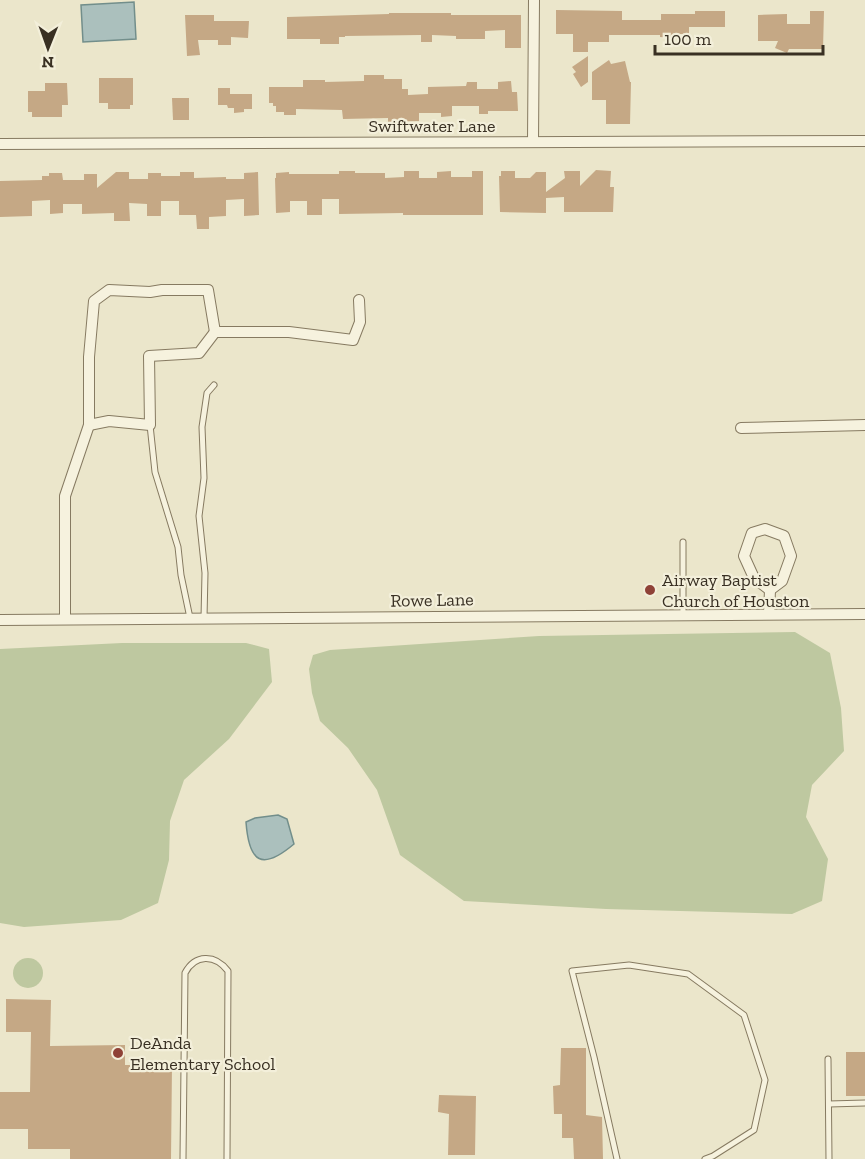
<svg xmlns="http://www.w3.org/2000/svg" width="865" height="1159" font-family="'Zilla Slab',serif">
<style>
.green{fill:#bec8a0}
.water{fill:#abc0bd;stroke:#728e8b;stroke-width:1.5}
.building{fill:#c5a885}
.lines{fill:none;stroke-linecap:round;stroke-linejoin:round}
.service-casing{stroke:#867a61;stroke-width:7}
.minor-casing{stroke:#867a61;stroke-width:12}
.service{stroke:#f6f2de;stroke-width:5}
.minor{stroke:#f6f2de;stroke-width:10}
.poi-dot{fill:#8f4237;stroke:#f3efda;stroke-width:2}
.labels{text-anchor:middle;stroke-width:4.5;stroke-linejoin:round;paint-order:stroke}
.street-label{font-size:18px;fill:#393023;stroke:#f3efda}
.poi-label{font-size:18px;fill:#393023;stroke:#f3efda;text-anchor:start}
</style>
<rect width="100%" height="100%" fill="#ebe6cb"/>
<g class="green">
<path d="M795,632L830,653L841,708L844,751L812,785L806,817L828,859L822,901L792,914L606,909L464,901L400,855L377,790L348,748L320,721L312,693L309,669L313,655L330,650L539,636Z"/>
<path d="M122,643H246L269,649L272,682L229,739L184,780L170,821L169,860L158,903L121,920L24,927L0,923V649Z"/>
<circle cx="28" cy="973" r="15"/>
</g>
<g class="water">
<path d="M134,2L136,39L83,42L81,5Z"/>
<path d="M278,815L287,819L294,844C262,871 249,863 246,822L255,818Z"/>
</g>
<g class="building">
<path d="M556,10L622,11V20H661V14H695V11H725V27H689V34H673V38L660,37V35H609V42H588V52H573V34H556Z"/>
<path d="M810,11H824L823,49H789L787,53L775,48L778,41H758V15L787,14V24H810Z"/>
<path d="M389,13H451V15H521V48H505V30L485,31V39H456V36L432,35V42H421V35L345,36V37H339V44H320V39H287V17L389,14Z"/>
<path d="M185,15H214V21H249L248,38L231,37V45H218V40H198L200,55L187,56Z"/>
<path d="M588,56V82L581,87L573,74L576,72L572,67Z"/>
<path d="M609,60L611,64L625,61L630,82H631L630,124H606V100H592V72Z"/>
<path d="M364,75H384V79H402V89H408V95L428,94V87L466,86L467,82H477V89H498V82L511,81L512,92H517L518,111H488V114H479V106H452V116L441,117V113H419V121L388,122V118L343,119L342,110L296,109V115H284V112H276V106H273V103H269V87H303V80H325V82L364,81Z"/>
<path d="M99,78H133V105H130V109H108V103H99Z"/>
<path d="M45,83H67L68,105H62V117H32V112H28V91H45Z"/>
<path d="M218,88H230V94H252V109H244V112L234,113V108H228L227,105H218Z"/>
<path d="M172,98H189V120H173Z"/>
<path d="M596,170L611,171L610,187H614L613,212H564V197L546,198V213L500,212L499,176H501V171H515V178H530L536,172H546V192L565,178L564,171H580V186Z"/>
<path d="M339,171H355V173H385V178L404,177V171H419V178H437V172L451,171V177H472V171H483V215H403V213L339,214V199H322V215H307V201H290V212L276,213L275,178H276V173L289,172V174H339Z"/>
<path d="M116,172H129V179H148V173H161V176H180V172H194V178L226,177V179H244V173L258,172L259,215L244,216V199L226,200V216L209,217V229H197L196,215H179V201H161V216H147V204L129,203L130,221H114V213L82,214V204H63V213L50,214V200L32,201V216L0,217V181L42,180V176H49V173H62L63,180H84V174H97V188Z"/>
<path d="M6,999L51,1000L50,1046L125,1045V1065H172L171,1159H70V1149H28V1129H0V1092H30L31,1032H6Z"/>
<path d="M561,1048H586V1115L602,1117L603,1159H574L573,1138H562V1114H554L553,1086L560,1085Z"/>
<rect x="846" y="1052" width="19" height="44"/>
<path d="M439,1095L476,1096L475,1155H448L449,1114L438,1112Z"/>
</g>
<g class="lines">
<defs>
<g id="service">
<path d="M150,425L155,472L178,547L181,575L190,618"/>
<path d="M683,542V615"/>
<path d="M204,618L205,573L199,516L204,478L202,427L207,393L214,385"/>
<path d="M828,1059L829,1159"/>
<path d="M829,1104L865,1103"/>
<path d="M183,1159L185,973C195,954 215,954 228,971L227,1159"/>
<path d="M617,1159L594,1057L572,971L629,965L688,974L744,1015L765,1080L754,1130L713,1156L705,1159"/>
</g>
<g id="minor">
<path d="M533,142L534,0"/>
<path d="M0,144L865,141"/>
<path d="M89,425L109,421L150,425L149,356L199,353L215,332H289L353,340L360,322L359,300"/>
<path d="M741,428L865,425"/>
<path d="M765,529L784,536L791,556L782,581L770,590L754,578L744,556L752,533Z"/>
<path d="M769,614L770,590"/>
<path d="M65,619V496L89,425V357L94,301L109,290L150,292L162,290H208L215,332"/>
<path d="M0,620L865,614"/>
</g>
</defs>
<use href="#service" class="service-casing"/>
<use href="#minor" class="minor-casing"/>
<use href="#service" class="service"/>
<use href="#minor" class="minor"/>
</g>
<g class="poi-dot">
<circle cx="650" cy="590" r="6"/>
<circle cx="118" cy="1053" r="6"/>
</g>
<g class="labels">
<g class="street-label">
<text x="432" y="132">Swiftwater Lane</text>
<text transform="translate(432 600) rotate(-1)" y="6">Rowe Lane</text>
</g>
<g class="poi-label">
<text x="662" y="586">Airway Baptist<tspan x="662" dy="21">Church of Houston</tspan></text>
<text x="130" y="1049">DeAnda<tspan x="130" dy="21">Elementary School</tspan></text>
</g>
</g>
<g transform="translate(48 48) rotate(181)" stroke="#f3efda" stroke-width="4.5" paint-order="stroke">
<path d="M0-4.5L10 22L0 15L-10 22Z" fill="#393023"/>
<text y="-9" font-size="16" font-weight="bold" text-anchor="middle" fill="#393023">N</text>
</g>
<path d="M655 45v9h168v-9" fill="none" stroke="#393023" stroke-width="3"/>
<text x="664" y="45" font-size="18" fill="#393023" stroke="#f3efda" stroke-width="4.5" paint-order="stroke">100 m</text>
</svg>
